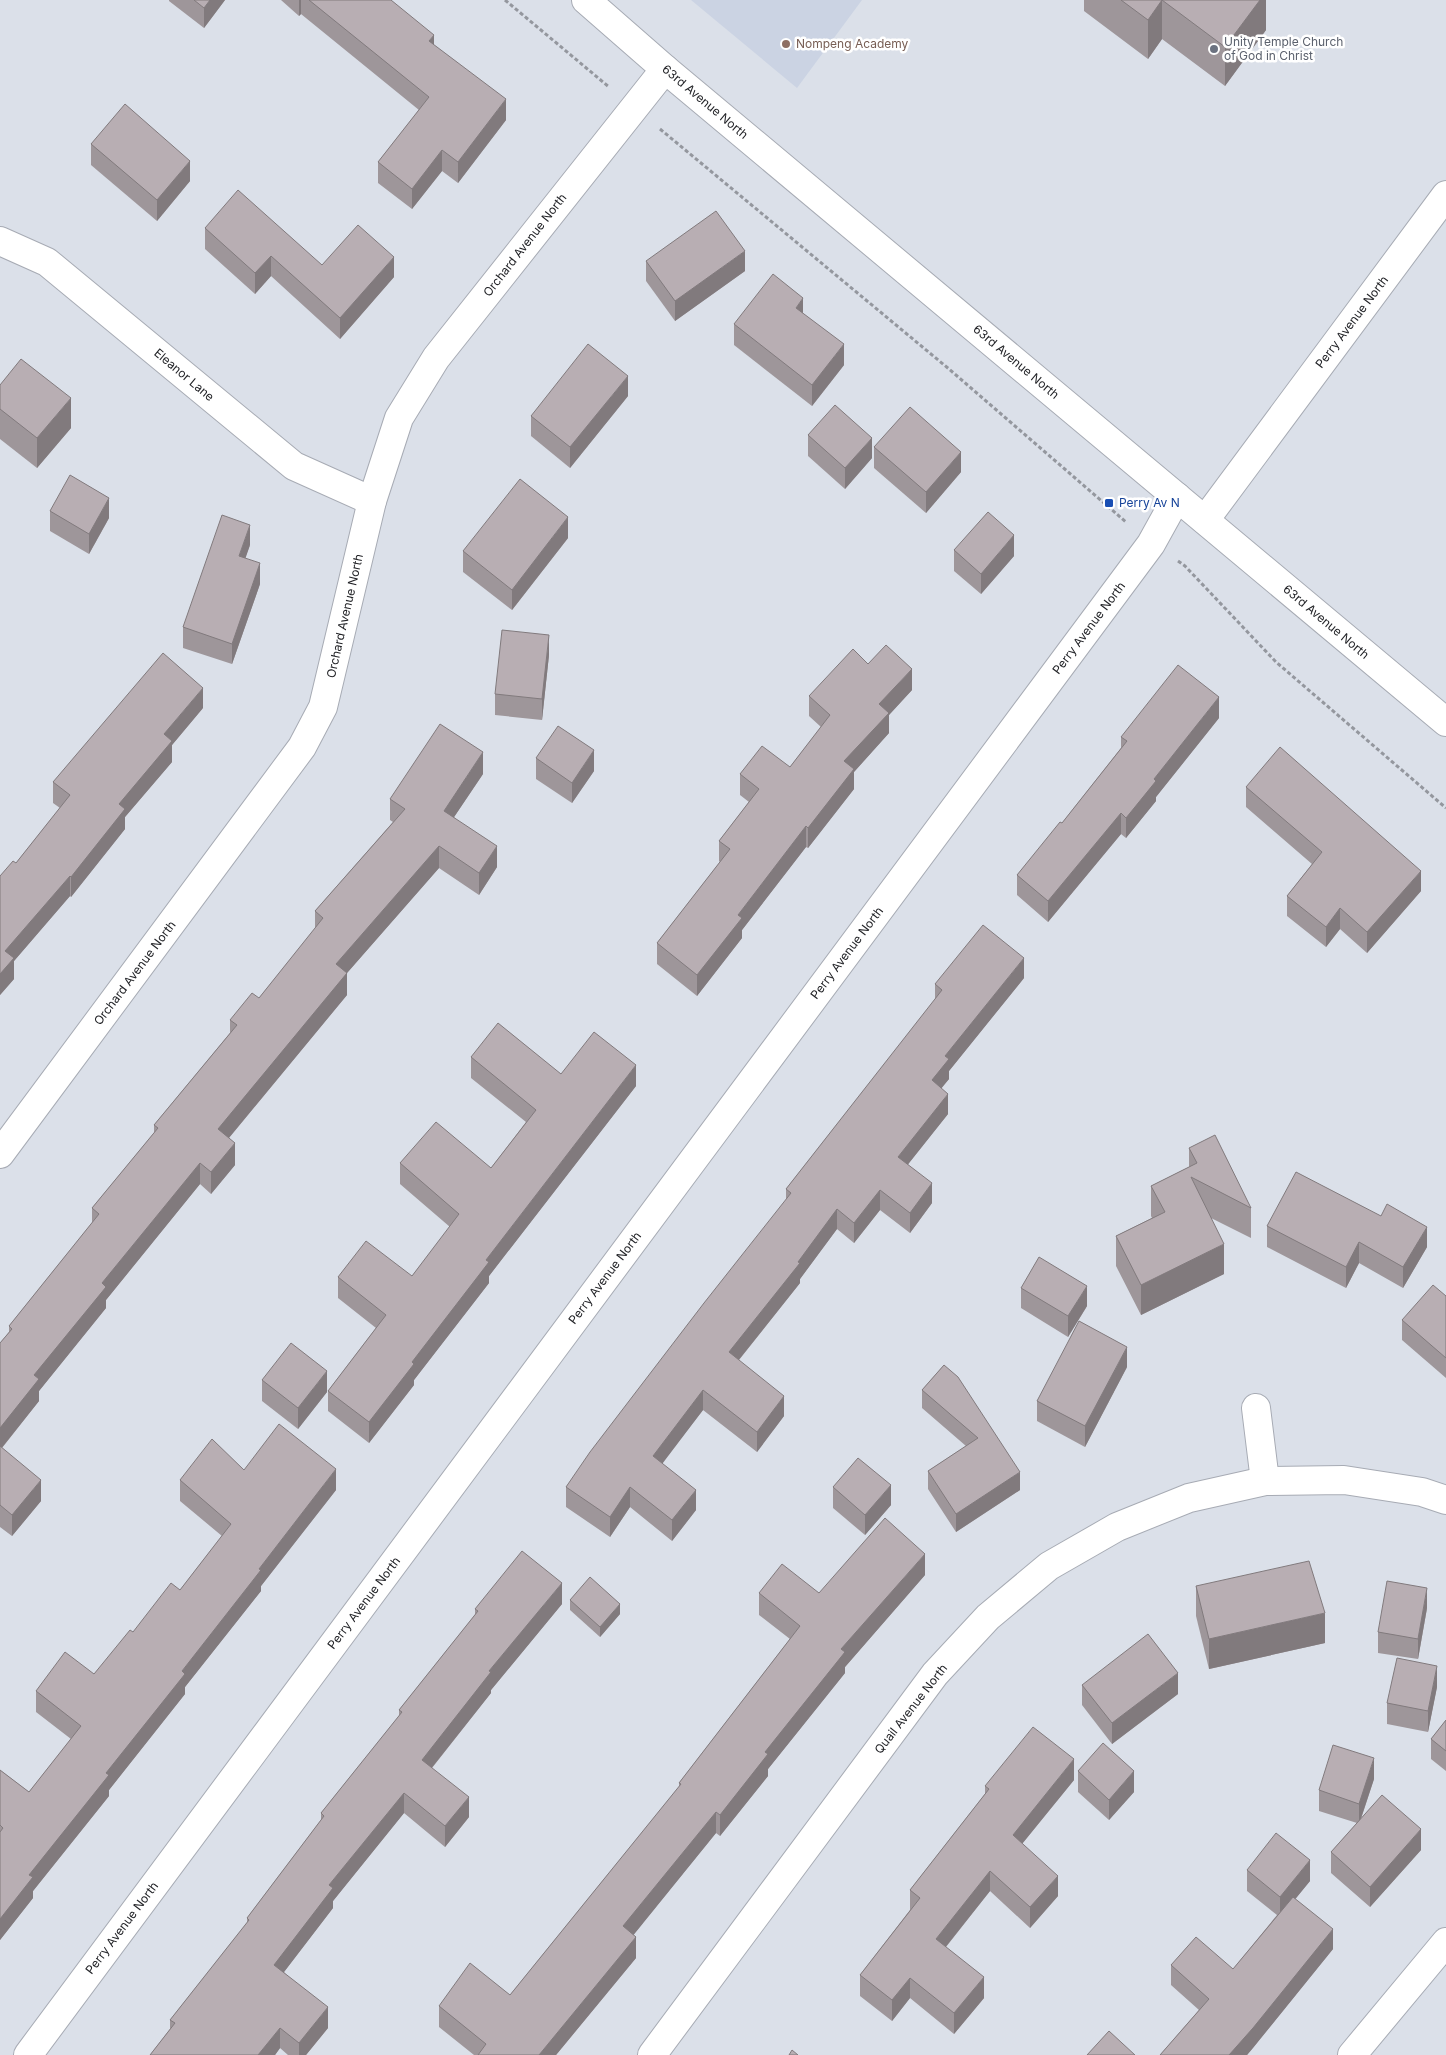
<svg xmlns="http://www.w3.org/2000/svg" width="1446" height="2055" font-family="Inter,sans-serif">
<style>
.built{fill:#cbd3e3}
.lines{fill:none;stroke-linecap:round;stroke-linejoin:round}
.minor-casing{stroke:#a7abb4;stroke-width:30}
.tertiary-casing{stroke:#a7abb4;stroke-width:30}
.path{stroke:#94979e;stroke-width:3;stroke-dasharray:4 2.5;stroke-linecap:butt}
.minor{stroke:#fff;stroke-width:28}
.tertiary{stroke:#fff;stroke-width:28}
.wall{fill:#9e969a}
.shaded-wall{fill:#817a7d}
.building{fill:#b8aeb3;stroke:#817a7d}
.education-dot{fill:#8d6e63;stroke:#fff;stroke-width:2}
.worship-dot{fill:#6b7280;stroke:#fff;stroke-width:2}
.transit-dot{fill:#1a4fb4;stroke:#fff;stroke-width:2}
.labels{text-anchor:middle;stroke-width:5;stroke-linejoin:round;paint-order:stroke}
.worship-label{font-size:12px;fill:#5b616d;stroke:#fff;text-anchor:start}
.education-label{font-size:12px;fill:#785e54;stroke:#fff;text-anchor:start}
.street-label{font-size:12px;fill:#232428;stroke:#fff}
.transit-label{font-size:12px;fill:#164399;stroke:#fff;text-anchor:start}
</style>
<rect width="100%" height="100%" fill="#dbe0e9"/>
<path class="built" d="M691,0H862L797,88Z"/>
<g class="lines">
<defs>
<g id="minor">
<path d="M0,241L47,262L294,466L372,501"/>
<path d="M1205,520L1446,195"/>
<path d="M0,1154L302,747L323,707L372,501L399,418L436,358L665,69"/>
<path d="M1256,1408L1265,1481"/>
<path d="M28,2055L1151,544L1177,497"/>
<path d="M652,2055L935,1674L988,1617L1049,1566L1117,1527L1189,1498L1265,1481L1344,1480L1422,1492L1446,1500"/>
<path d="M1352,2055L1446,1942"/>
</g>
<path id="tertiary" d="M586,0L665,69L1446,722"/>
</defs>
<use href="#minor" class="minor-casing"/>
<use href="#tertiary" class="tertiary-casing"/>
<g class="path">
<path d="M505,0L609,87"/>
<path d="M660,129L949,369L1126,522"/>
<path d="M1178,561L1185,566L1276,662L1446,808"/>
</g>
<use href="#minor" class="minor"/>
<use href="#tertiary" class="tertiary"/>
</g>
<g class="wall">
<path d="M169,0H225L204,28L169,1Z"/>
<path d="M281,0H391L506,120L458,183L442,171L412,209L378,183V162L419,110L301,14L299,16Z"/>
<path d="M1084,0H1266V30L1225,86L1162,39L1148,59L1084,11Z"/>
<path d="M91,144L190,181L157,221L91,165Z"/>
<path d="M205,228L322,265L394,277L340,339L271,276L255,294L205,249Z"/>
<path d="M646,261L745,271L675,321L646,281Z"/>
<path d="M734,324L844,365L812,406L734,345Z"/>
<path d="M0,385L71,428L37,468L0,439Z"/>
<path d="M628,396L570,468L531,436V416Z"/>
<path d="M808,435L872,458L845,489L808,456Z"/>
<path d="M874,447L961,472L926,513L874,468Z"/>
<path d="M50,511L109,518L89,554L50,531Z"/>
<path d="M568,538L512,610L463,572V551Z"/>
<path d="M250,545L245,558L260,584L232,664L183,648V627Z"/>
<path d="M954,550L1014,556L981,594L954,571Z"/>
<path d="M549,655L542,720L495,715V694Z"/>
<path d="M868,664L912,690L889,715V733L854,772V789L808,848L806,847L742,930V938L697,996L657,964V943L720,862L719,861V841L749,802L740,795V774L790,767L821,727L809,716V696Z"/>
<path d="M203,708L172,745V762L125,817V829L71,897L70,896L14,961V979L0,995V876L16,863L60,808L53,803V782Z"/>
<path d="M1219,718L1156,797V801L1126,838L1121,834L1048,922L1017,895V875L1062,823L1121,748V737Z"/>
<path d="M536,758L594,771L572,803L536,779Z"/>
<path d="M483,774L454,817L497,867L479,895L439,868L347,973V995L229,1138L235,1165L211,1194L200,1184L106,1300V1308L39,1391V1401L2,1448L41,1501L12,1536L0,1527V1343L9,1332V1326L92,1223V1208L154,1133V1125L230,1033V1020L259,998L315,929V911L393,822L390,820V799Z"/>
<path d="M1246,787L1421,891L1367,953L1340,929L1326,947L1287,916V896L1312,864L1246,807Z"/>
<path d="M1024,978L949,1071V1079L941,1088L948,1114L908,1164L932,1203L910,1233L880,1210L854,1243L837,1229L800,1279V1283L739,1360L784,1416L757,1452L703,1410L662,1463L696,1510L672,1541L630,1507L610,1537L566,1507V1487L786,1200V1189L935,1000V984Z"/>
<path d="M471,1057L561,1074L636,1086L489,1276V1283L414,1380V1385L369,1443L328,1411V1391L376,1328L338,1298V1277L412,1276L450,1227L400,1184V1163L491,1168L526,1122L471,1078Z"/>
<path d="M1189,1148L1251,1208V1238L1211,1218L1224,1274L1141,1315L1116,1266V1236L1152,1218L1151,1216V1186L1189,1167Z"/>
<path d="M1381,1216L1427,1247L1403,1288L1359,1263L1346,1288L1267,1247V1226Z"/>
<path d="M1021,1288L1087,1306L1068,1337L1021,1308Z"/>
<path d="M1446,1296V1378L1402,1340V1320Z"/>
<path d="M944,1365L1020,1490L956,1532L928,1489V1471L966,1446L922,1408V1390Z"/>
<path d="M1127,1367L1085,1447L1037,1421V1401Z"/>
<path d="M262,1380L327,1392L298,1429L262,1401Z"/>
<path d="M244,1470L336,1490L261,1586V1591L185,1687V1694L109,1790V1796L33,1891V1898L0,1940V1770L29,1792L71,1739L36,1712V1691L94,1674L133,1632L180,1590L222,1536L180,1501V1480Z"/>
<path d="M833,1487L891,1505L865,1535L833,1508Z"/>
<path d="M925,1575L845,1667V1673L768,1769V1776L720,1836L716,1833L633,1935L636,1958L556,2055H474L439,2027V2006L510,1995L679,1787V1783L790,1639L759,1615V1593H819Z"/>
<path d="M1196,1586L1325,1643L1209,1669L1196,1616Z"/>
<path d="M570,1600L620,1614L600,1637L570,1610Z"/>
<path d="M562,1604L491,1690V1693L432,1768L469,1817L445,1847L404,1813L333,1901V1908L284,1972L328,2028L306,2055H288L280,2048L275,2055H150L170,2029V2020L247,1923V1918L321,1820V1813L399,1716V1710L475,1615V1609Z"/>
<path d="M1427,1608L1418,1659L1378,1653V1632Z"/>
<path d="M1082,1685L1178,1694L1112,1744L1082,1705Z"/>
<path d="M1437,1687L1428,1732L1387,1724V1703Z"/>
<path d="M1446,1720V1771L1431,1759V1739Z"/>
<path d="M1078,1771L1134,1792L1109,1820L1078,1792Z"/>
<path d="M1374,1779L1361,1819L1421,1850L1370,1907L1331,1873V1852L1357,1823L1319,1811V1790Z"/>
<path d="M1074,1780L1022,1844L1058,1896L1030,1928L990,1891L946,1947L984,1998L954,2034L910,1998L892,2021L860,1996V1975L910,1910V1890L985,1794V1786Z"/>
<path d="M1247,1870L1310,1881L1295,1899L1333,1949L1247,2055H1160L1199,2010L1171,1985V1965L1233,1969L1277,1915L1247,1891Z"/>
</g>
<g class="shaded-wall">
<path d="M210,0H225L204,28V8Z"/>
<path d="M299,0H301V14L299,16Z"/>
<path d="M1162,0V39L1148,59V20Z"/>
<path d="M1260,0H1266V30L1225,86V47Z"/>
<path d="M434,35V55L429,41Z"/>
<path d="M506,99V120L458,183V162Z"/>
<path d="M442,150V171L412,209V189Z"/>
<path d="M190,161V181L157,221V200Z"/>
<path d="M745,251V271L675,321V301Z"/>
<path d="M271,256V276L255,294V273Z"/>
<path d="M394,257V277L340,339V318Z"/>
<path d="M803,298V319L796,308Z"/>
<path d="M844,344V365L812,406V385Z"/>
<path d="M628,376V396L570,468V447Z"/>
<path d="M71,398V428L37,468V438Z"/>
<path d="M872,438V458L845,489V468Z"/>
<path d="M961,452V472L926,513V492Z"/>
<path d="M109,498V518L89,554V534Z"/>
<path d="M568,517V538L512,610V590Z"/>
<path d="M250,525V545L239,577V556Z"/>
<path d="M1014,535V556L981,594V574Z"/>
<path d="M260,563V584L232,664V644Z"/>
<path d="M549,635V655L542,720V699Z"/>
<path d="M912,669V690L889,715V733L854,772V789L808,848V828L844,761L879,704Z"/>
<path d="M203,688V708L172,745V762L125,817V829L71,897V877L164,734Z"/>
<path d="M1219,697V718L1156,797V801L1126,838V818L1154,779Z"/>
<path d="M594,750V771L572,803V783Z"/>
<path d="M483,752V774L444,832V811Z"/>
<path d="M1121,813V834L1048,922V901Z"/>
<path d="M806,826V847L742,930V938L697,996V975L738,915Z"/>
<path d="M439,846V868L347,973V995L218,1151V1129L336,964Z"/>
<path d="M497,846V867L479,895V873Z"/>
<path d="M1421,871V891L1367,953V932Z"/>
<path d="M70,876V896L14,961V979L0,995V974L5,951Z"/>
<path d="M1340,908V929L1326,947V927Z"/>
<path d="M1024,958V978L949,1071V1079L932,1100V1080L945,1056Z"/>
<path d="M636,1065V1086L489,1276V1283L414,1380V1385L369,1443V1422L412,1362L486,1260Z"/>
<path d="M948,1094V1114L898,1177V1157Z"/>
<path d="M235,1143V1165L211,1194V1172Z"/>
<path d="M200,1163V1184L106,1300V1308L39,1391V1401L0,1450V1428L34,1375L102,1283Z"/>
<path d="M932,1183V1203L910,1233V1213Z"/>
<path d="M880,1190V1210L854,1243V1223Z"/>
<path d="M837,1209V1229L800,1279V1283L729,1372V1352Z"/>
<path d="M1427,1227V1247L1403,1288V1267Z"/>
<path d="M1359,1242V1263L1346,1288V1267Z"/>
<path d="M1224,1244V1274L1141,1315V1285Z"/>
<path d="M1087,1286V1306L1068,1337V1316Z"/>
<path d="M1127,1347V1367L1085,1447V1426Z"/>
<path d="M327,1371V1392L298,1429V1408Z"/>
<path d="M703,1390V1410L653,1476V1456Z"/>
<path d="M784,1396V1416L757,1452V1432Z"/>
<path d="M336,1469V1490L261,1586V1591L185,1687V1694L109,1790V1796L33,1891V1898L0,1940V1919L29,1875L259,1569Z"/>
<path d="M1020,1472V1490L956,1532V1514Z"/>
<path d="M41,1480V1501L12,1536V1515Z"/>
<path d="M891,1485V1505L865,1535V1515Z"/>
<path d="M630,1487V1507L610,1537V1517Z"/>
<path d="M696,1490V1510L672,1541V1520Z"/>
<path d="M925,1554V1575L845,1667V1673L768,1769V1776L720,1836V1815L765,1752L841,1649Z"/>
<path d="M562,1583V1604L491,1690V1693L422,1780V1760L489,1671Z"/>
<path d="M1427,1588V1608L1418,1659V1639Z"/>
<path d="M620,1604V1614L600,1637V1627Z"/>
<path d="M1325,1613V1643L1209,1669V1639Z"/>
<path d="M1437,1666V1687L1428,1732V1711Z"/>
<path d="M1178,1673V1694L1112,1744V1723Z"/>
<path d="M1374,1758V1779L1359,1824V1804Z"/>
<path d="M1074,1759V1780L1013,1855V1835Z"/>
<path d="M1134,1771V1792L1109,1820V1800Z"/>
<path d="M404,1793V1813L333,1901V1908L274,1985V1965L329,1885Z"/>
<path d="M469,1797V1817L445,1847V1826Z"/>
<path d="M716,1812V1833L623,1948V1926Z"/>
<path d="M1421,1829V1850L1370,1907V1887Z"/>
<path d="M1310,1860V1881L1280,1918V1897Z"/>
<path d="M990,1871V1891L936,1959V1939Z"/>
<path d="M1058,1876V1896L1030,1928V1907Z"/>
<path d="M1333,1929V1949L1253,2048L1247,2055H1229Z"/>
<path d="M636,1937V1958L556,2055H539Z"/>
<path d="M984,1977V1998L954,2034V2013Z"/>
<path d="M910,1978V1998L892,2021V2000Z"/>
<path d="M328,2007V2028L306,2055H299V2043Z"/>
<path d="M280,2028V2048L275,2055H258Z"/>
</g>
<g class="building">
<path d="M194,0H210L204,8Z"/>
<path d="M309,0H391L434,35L429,41L506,99L458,162L442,150L412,189L378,162L429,97Z"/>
<path d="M1121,0H1260L1225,47L1162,0L1148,20Z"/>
<path d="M125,104L190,161L157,200L91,144Z"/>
<path d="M238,190L322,265L358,225L394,257L340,318L271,256L255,273L205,228Z"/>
<path d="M716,211L745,251L675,301L646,261Z"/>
<path d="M773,274L803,298L796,308L844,344L812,385L734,324Z"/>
<path d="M588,344L628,376L570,447L531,416Z"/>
<path d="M21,359L71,398L37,438L0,409V385Z"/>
<path d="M835,405L872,438L845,468L808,435Z"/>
<path d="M910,407L961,452L926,492L874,447Z"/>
<path d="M70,475L109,498L89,534L50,511Z"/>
<path d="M520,479L568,517L512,590L463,551Z"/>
<path d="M988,512L1014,535L981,574L954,550Z"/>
<path d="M222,515L250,525L239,556L260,563L232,644L183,627Z"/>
<path d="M502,630L549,635L542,699L495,694Z"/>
<path d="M886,645L912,669L879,704L889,713L844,761L854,769L808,828L806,826L738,915L742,918L697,975L657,943L730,849L719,841L759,789L740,774L762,746L790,767L830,715L809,696L853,649L868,664Z"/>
<path d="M163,653L203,688L164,734L172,741L119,804L125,809L71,877L70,876L5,951L14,958L0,974V876L13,861L16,863L70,795L53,782Z"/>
<path d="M1178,665L1219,697L1154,779L1156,781L1126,818L1121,813L1048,901L1017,875L1060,822L1062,823L1127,741L1121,737Z"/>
<path d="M440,724L483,752L444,811L497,846L479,873L439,846L336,964L347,973L218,1129L235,1143L211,1172L200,1163L102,1283L106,1287L34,1375L39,1379L0,1428V1343L12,1329L9,1326L99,1214L92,1208L158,1128L154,1125L237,1025L230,1020L252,993L259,998L323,918L315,911L405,809L390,799Z"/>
<path d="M558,726L594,750L572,783L536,758Z"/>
<path d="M1280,747L1421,871L1367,932L1340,908L1326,927L1287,896L1322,852L1246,787Z"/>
<path d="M983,925L1024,958L945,1056L949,1059L932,1080L948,1094L898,1157L932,1183L910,1213L880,1190L854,1223L837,1209L798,1262L800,1263L729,1352L784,1396L757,1432L703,1390L653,1456L696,1490L672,1520L630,1487L610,1517L566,1487L590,1452L704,1303L791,1193L786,1189L942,990L935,984Z"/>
<path d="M498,1023L561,1074L594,1032L636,1065L486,1260L489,1262L412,1362L414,1364L369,1422L328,1391L386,1315L338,1277L366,1241L412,1276L459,1214L400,1163L436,1122L491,1168L536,1110L471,1057Z"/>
<path d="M1215,1135L1251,1208L1191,1177L1224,1244L1141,1285L1116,1236L1165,1212L1151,1186L1197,1163L1189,1148Z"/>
<path d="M1296,1172L1381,1216L1387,1204L1427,1227L1403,1267L1359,1242L1346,1267L1267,1226Z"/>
<path d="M1039,1257L1087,1286L1068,1316L1021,1288Z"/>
<path d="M1433,1285L1446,1296V1358L1402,1320Z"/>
<path d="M1079,1321L1127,1347L1085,1426L1037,1401Z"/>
<path d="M291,1343L327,1371L298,1408L262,1380Z"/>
<path d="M944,1365L958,1377L1020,1472L956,1514L928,1471L978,1438L922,1390Z"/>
<path d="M279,1424L336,1469L259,1569L261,1570L182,1671L185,1674L106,1773L109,1775L29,1875L33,1877L0,1919V1832L3,1828L0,1825V1770L29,1792L81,1726L36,1691L65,1652L94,1674L130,1630L133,1632L171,1583L180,1590L231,1524L180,1480L212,1439L244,1470Z"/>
<path d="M0,1446L41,1480L12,1515L0,1505Z"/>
<path d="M858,1458L891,1485L865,1515L833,1487Z"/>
<path d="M885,1518L925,1554L841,1649L845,1652L765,1752L768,1754L720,1815L716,1812L623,1926L636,1937L539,2055H478L486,2044L439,2006L470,1963L510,1995L681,1784L679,1783L800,1626L759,1593L782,1564L819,1593Z"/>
<path d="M522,1551L562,1583L489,1671L491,1672L422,1760L469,1797L445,1826L404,1793L329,1885L333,1888L274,1965L328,2007L299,2043L280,2028L258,2055H150L175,2023L170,2020L249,1920L247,1918L324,1816L321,1813L402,1712L399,1710L478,1611L475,1609Z"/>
<path d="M1309,1561L1325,1613L1209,1639L1196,1586Z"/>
<path d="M590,1577L620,1604L600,1627L570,1600Z"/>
<path d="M1387,1581L1427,1588L1418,1639L1378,1632Z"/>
<path d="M1148,1634L1178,1673L1112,1723L1082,1685Z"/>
<path d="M1397,1658L1437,1666L1428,1711L1387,1703Z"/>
<path d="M1446,1720V1751L1431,1739Z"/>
<path d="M1033,1727L1074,1759L1013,1835L1058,1876L1030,1907L990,1871L936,1939L984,1977L954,2013L910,1978L892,2000L860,1975L920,1898L910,1890L989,1789L985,1786Z"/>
<path d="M1103,1743L1134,1771L1109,1800L1078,1771Z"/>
<path d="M1333,1745L1374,1758L1359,1804L1319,1790Z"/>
<path d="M1382,1795L1421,1829L1370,1887L1331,1852Z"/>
<path d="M1276,1833L1310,1860L1280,1897L1247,1870Z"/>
<path d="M1293,1897L1333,1929L1253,2028L1229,2055H1160L1209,1999L1171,1965L1196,1937L1233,1969Z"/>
<path d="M1109,2031L1135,2055H1087Z"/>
<path d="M792,2050L798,2055H789Z"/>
</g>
<circle class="education-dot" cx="786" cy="44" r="5"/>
<circle class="worship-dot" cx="1214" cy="49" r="5"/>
<rect class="transit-dot" x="1104" y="498" width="10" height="10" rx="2.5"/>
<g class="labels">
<g class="worship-label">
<text x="1224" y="46">Unity Temple Church<tspan x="1224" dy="14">of God in Christ</tspan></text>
</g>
<g class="education-label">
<text x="796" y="48">Nompeng Academy</text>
</g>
<g class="street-label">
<text transform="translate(705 102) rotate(40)" y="4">63rd Avenue North</text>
<text transform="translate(525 245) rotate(-52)" y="4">Orchard Avenue North</text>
<text transform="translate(1352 322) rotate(-53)" y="4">Perry Avenue North</text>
<text transform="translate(1016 362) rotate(40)" y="4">63rd Avenue North</text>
<text transform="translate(184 375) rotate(40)" y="4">Eleanor Lane</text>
<text transform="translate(345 616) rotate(-77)" y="4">Orchard Avenue North</text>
<text transform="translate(1326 622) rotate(40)" y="4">63rd Avenue North</text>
<text transform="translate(1089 628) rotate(-53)" y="4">Perry Avenue North</text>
<text transform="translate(847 953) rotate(-53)" y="4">Perry Avenue North</text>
<text transform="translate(135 973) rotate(-53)" y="4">Orchard Avenue North</text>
<text transform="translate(605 1278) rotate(-53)" y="4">Perry Avenue North</text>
<text transform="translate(364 1603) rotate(-53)" y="4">Perry Avenue North</text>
<text transform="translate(911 1709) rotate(-52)" y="4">Quail Avenue North</text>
<text transform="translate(122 1928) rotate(-53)" y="4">Perry Avenue North</text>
</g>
<g class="transit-label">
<text x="1119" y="507">Perry Av N</text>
</g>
</g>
</svg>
